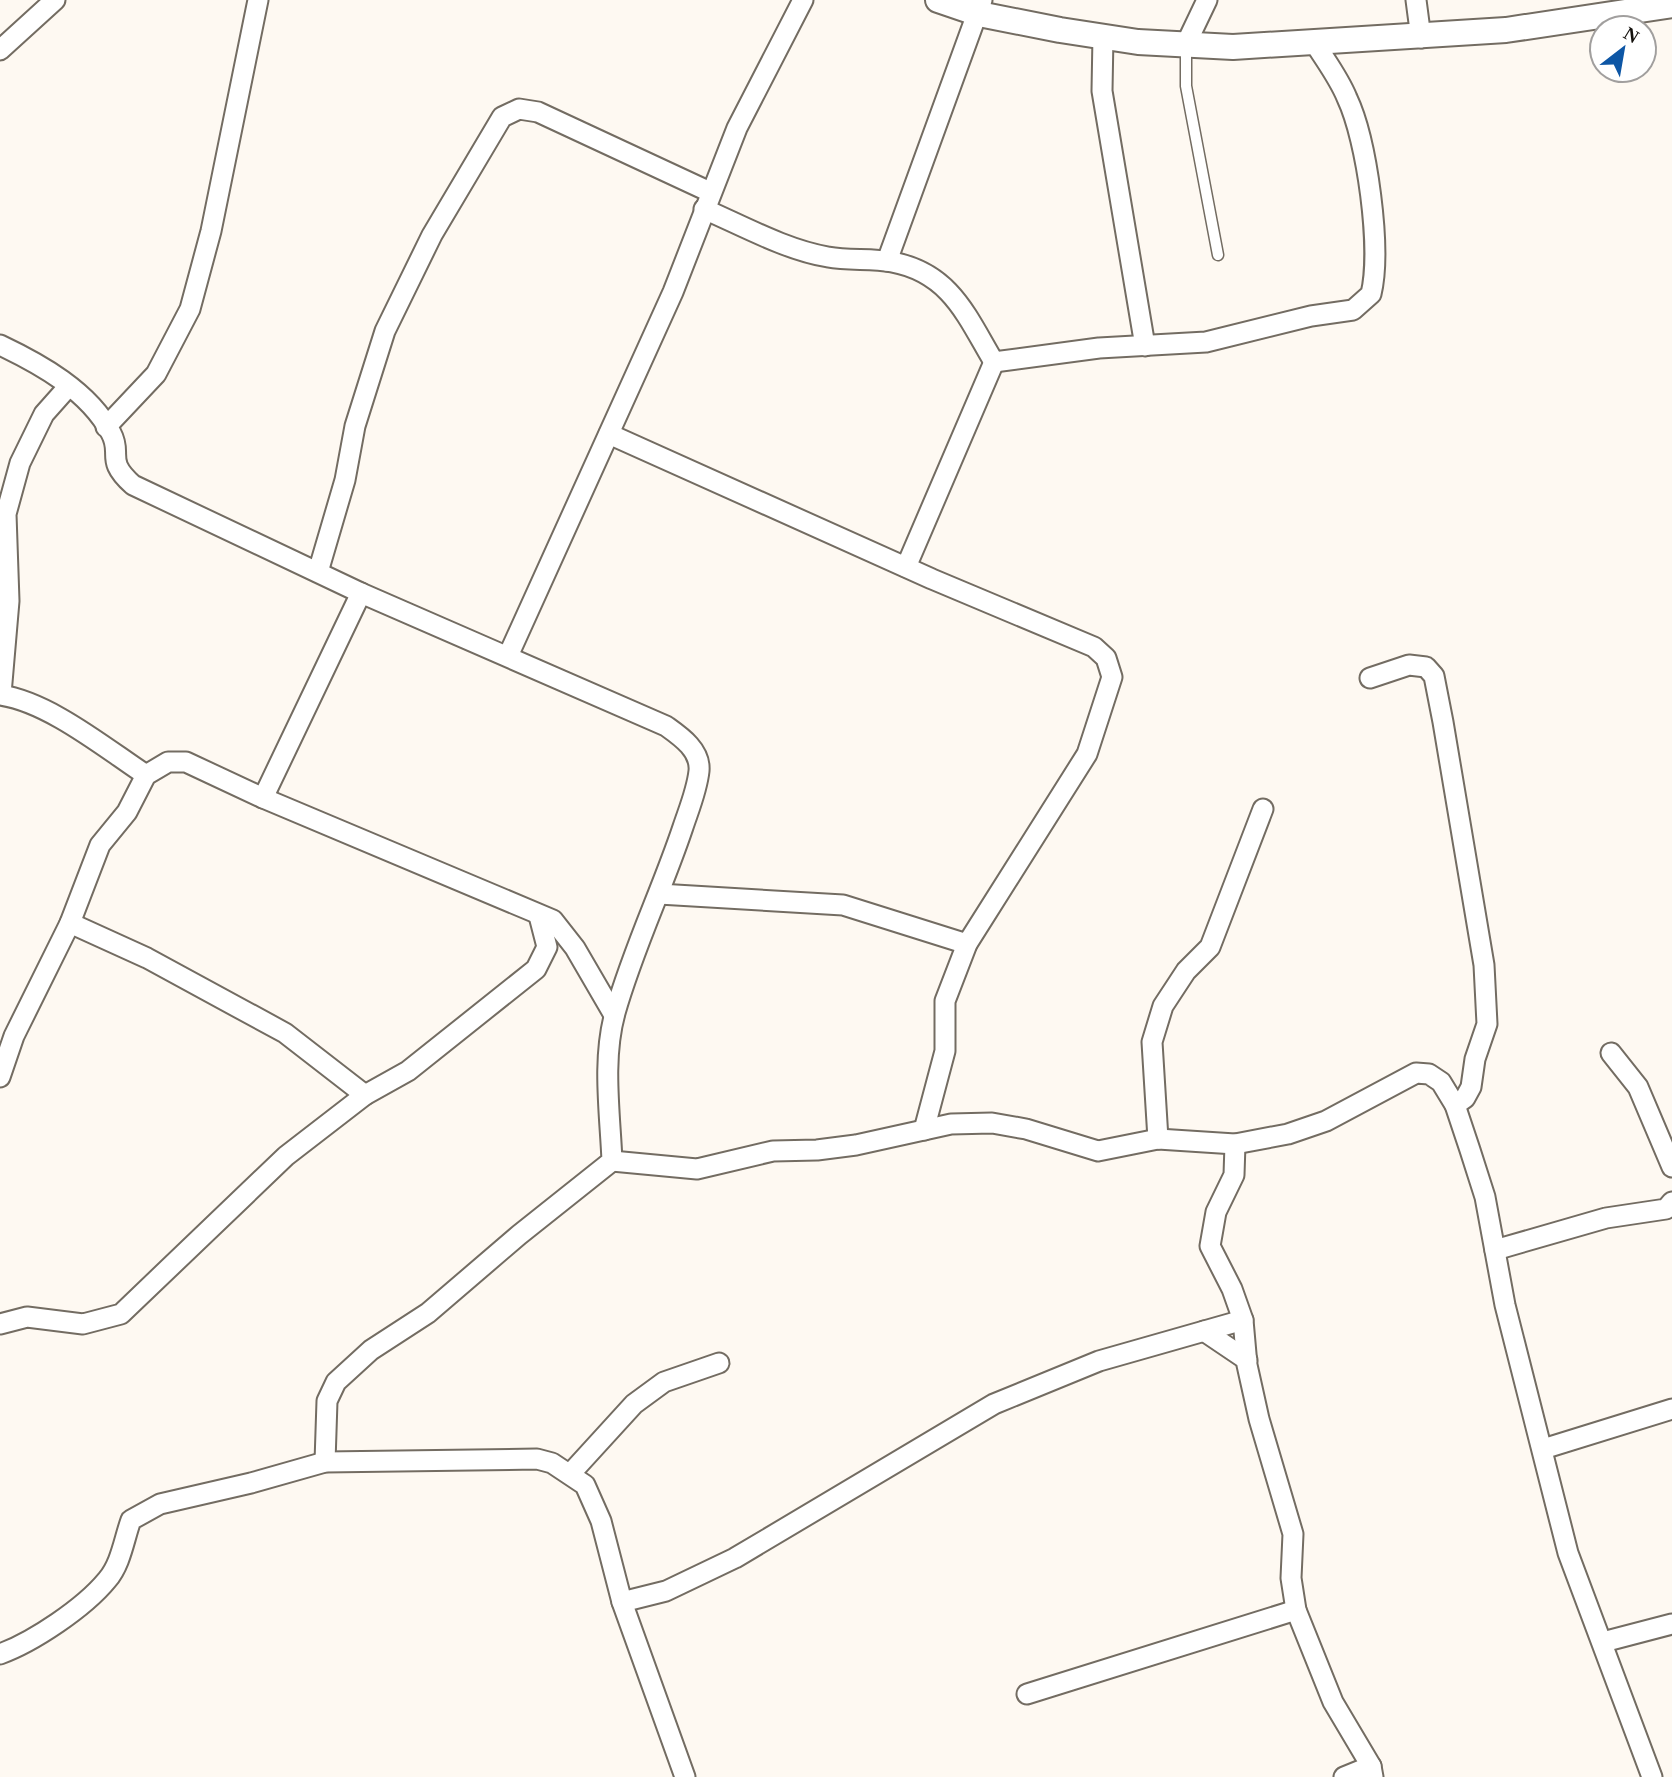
<svg xmlns="http://www.w3.org/2000/svg" width="1672" height="1777" font-family="'Times New Roman',serif">
<style>
.lines{fill:none;stroke-linecap:round;stroke-linejoin:round}
.service-casing{stroke:#736c62;stroke-width:13}
.minor-casing{stroke:#736c62;stroke-width:23}
.tertiary-casing{stroke:#736c62;stroke-width:28}
.service{stroke:#fff;stroke-width:10}
.minor{stroke:#fff;stroke-width:19}
.tertiary{stroke:#fff;stroke-width:24}
</style>
<rect width="100%" height="100%" fill="#fef9f2"/>
<g class="lines">
<defs>
<path id="service" d="M1186,45V86L1218,255"/>
<g id="minor">
<path d="M1416,0L1421,38"/>
<path d="M1103,36L1102,91L1145,346"/>
<path d="M1186,44L1207,0"/>
<path d="M0,50L55,0"/>
<path d="M704,209C743,226 786,250 828,257C849,261 871,258 892,262C951,273 967,317 994,362"/>
<path d="M887,261L982,0"/>
<path d="M0,345C40,364 89,391 111,433C123,455 104,459 133,485L361,593L666,726C680,736 701,750 699,771C697,790 689,809 683,827C662,890 633,949 615,1013C602,1060 610,1113 612,1161L519,1235L428,1313L371,1350L336,1382L327,1401L325,1462"/>
<path d="M994,362L1099,348L1206,342L1311,316L1353,310L1371,294C1382,249 1367,140 1347,98C1339,78 1325,60 1314,42"/>
<path d="M106,427L156,374L190,309L211,231L258,0"/>
<path d="M609,434L932,579L1094,647L1106,658L1112,677L1087,754L967,944L945,1001V1051L924,1130"/>
<path d="M906,567L994,362"/>
<path d="M318,572L345,480L355,426L385,331L432,235L502,117L519,109L538,112L710,192"/>
<path d="M508,656L673,292L737,128L803,0"/>
<path d="M1370,678L1409,665L1426,667L1434,676L1443,722L1484,965L1487,1024L1475,1059L1471,1087L1465,1098L1455,1105"/>
<path d="M1,694L9,601L6,514L20,463L44,414L68,387"/>
<path d="M0,695C49,702 105,748 146,775"/>
<path d="M263,798L361,593"/>
<path d="M659,894L843,905L967,944"/>
<path d="M70,923L147,958L285,1033L365,1095"/>
<path d="M1611,1053L1638,1087L1672,1167"/>
<path d="M0,1077L14,1036L70,923L100,845L127,812L146,775L168,762H186L263,798L553,920L575,948L614,1015"/>
<path d="M1158,1139L1152,1042L1163,1006L1186,971L1210,947L1263,809"/>
<path d="M1235,1144L1234,1175L1216,1212L1210,1246L1232,1289L1243,1320L1247,1365L1259,1419L1293,1534L1291,1578L1296,1610L1333,1702L1371,1766L1373,1777"/>
<path d="M612,1161L697,1169L773,1151L817,1150L856,1145L951,1124L992,1123L1026,1129L1098,1151L1158,1139L1235,1144L1288,1134L1326,1121L1416,1073L1429,1074L1441,1082L1455,1105L1470,1150L1485,1197L1505,1305L1568,1553L1652,1777"/>
<path d="M1495,1250L1606,1218L1666,1209L1672,1202"/>
<path d="M0,1324L27,1317L83,1324L121,1314L286,1156L365,1095L408,1071L536,969L547,947L539,916"/>
<path d="M1204,1331L1247,1360"/>
<path d="M1543,1449L1672,1409"/>
<path d="M571,1473L634,1404L664,1382L719,1363"/>
<path d="M622,1602L666,1591L735,1558L994,1404L1099,1361L1243,1320"/>
<path d="M1603,1642L1672,1624"/>
<path d="M0,1654C33,1642 84,1608 107,1580C121,1564 124,1539 131,1520L160,1504L251,1483L325,1462L537,1459L552,1463L585,1485L601,1521L622,1602L685,1777"/>
<path d="M1027,1694L1296,1610"/>
<path d="M1344,1777L1371,1766"/>
</g>
<path id="tertiary" d="M938,0L979,14L1060,30L1138,42L1233,47L1506,30L1672,5"/>
</defs>
<use href="#service" class="service-casing"/>
<use href="#minor" class="minor-casing"/>
<use href="#tertiary" class="tertiary-casing"/>
<use href="#service" class="service"/>
<use href="#minor" class="minor"/>
<use href="#tertiary" class="tertiary"/>
</g>
<g transform="translate(1623 49) rotate(31)"><circle r="33" fill="#ffffff" stroke="#a19f9e" stroke-width="2"/>
<path d="M0-5L12 26L0 18L-12 26Z" fill="#0d56a5"/>
<text y="-10" font-size="19" font-weight="bold" text-anchor="middle" fill="#13100c">N</text>
</g>
</svg>
